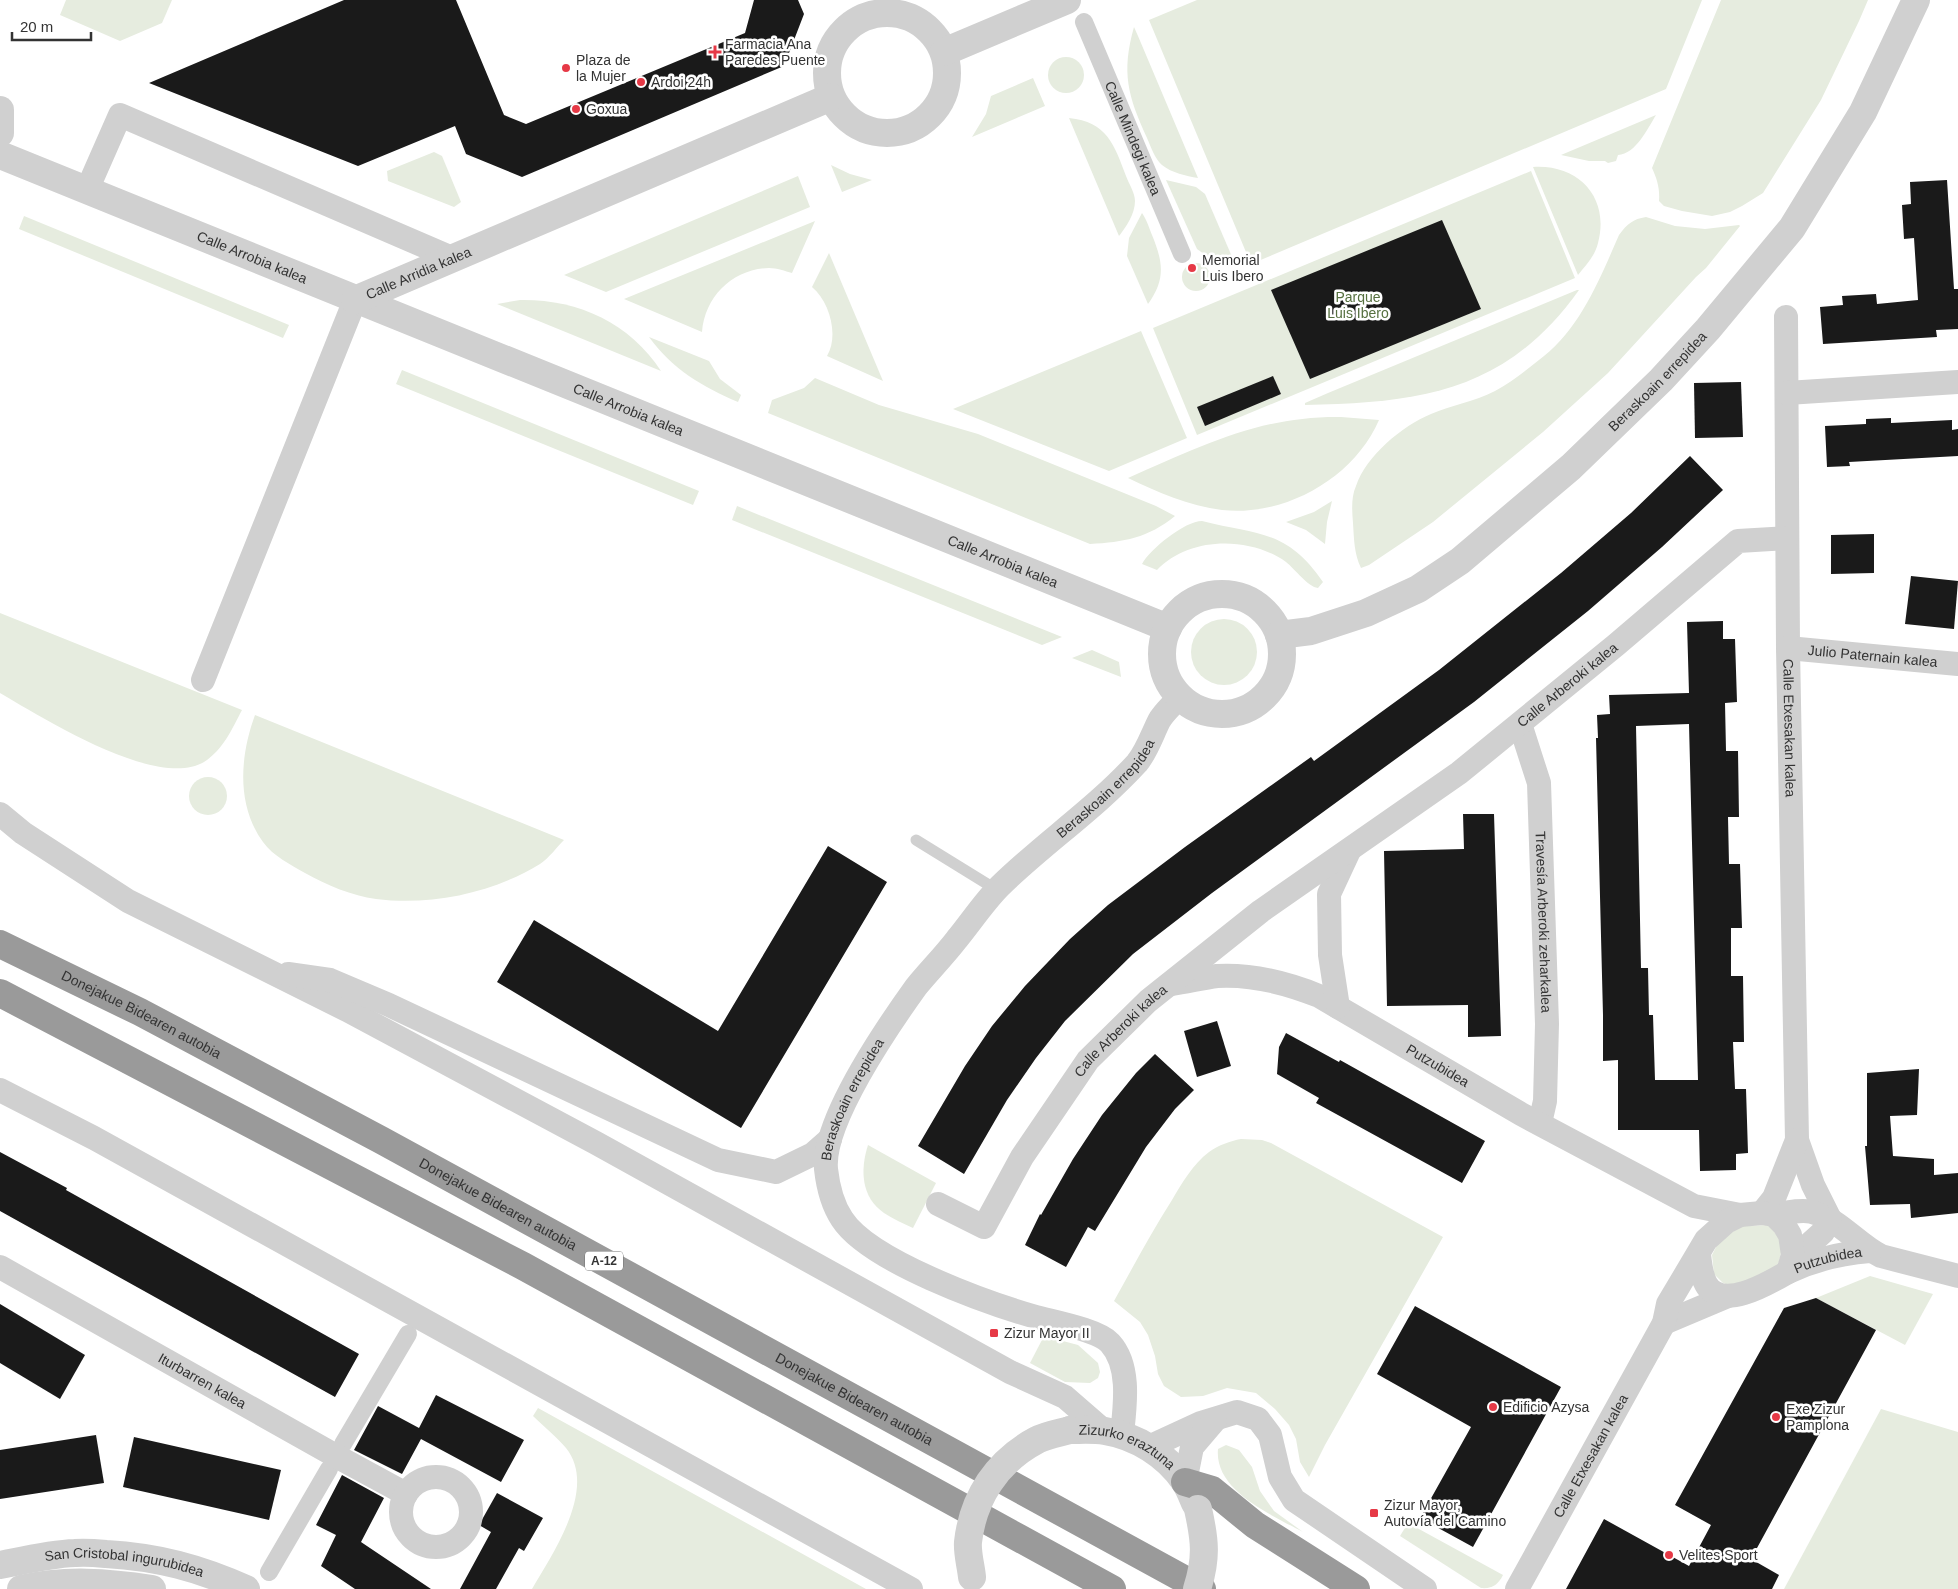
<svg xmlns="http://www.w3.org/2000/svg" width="1958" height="1589" font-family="Arial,sans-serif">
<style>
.green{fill:#e6ecdf}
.building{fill:#1a1a1a;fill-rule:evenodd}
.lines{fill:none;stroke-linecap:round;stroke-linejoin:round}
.service{stroke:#d0d0d0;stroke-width:11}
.pedestrian{stroke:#d0d0d0;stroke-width:18}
.minor{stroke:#d0d0d0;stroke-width:24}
.tertiary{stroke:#d0d0d0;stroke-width:28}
.motorway{stroke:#9a9a9a;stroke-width:28}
.tertiary-bridge{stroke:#d0d0d0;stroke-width:28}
.poi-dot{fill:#e63946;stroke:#fff;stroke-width:2}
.labels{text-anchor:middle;stroke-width:5;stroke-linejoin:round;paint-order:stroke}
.shield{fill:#fff;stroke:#707070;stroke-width:1}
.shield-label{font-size:12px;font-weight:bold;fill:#333}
.poi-label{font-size:14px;fill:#333;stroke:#fff;text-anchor:start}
.street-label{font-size:14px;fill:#333;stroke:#fff}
.park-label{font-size:14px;fill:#56703f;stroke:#fff}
</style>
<rect width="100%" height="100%" fill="#fff"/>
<g class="green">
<path d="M66,0H172L162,23L120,41L60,15Z"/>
<path d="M1197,0H1702L1666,89L1251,264L1149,20Z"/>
<path d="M1721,0H1868L1859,21L1821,100L1763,193L1742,206L1730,212L1712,216L1682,211L1664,206L1659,201C1660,188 1657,179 1652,168Z"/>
<path d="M1134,27L1138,36L1198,178C1186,176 1172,173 1162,165C1155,159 1151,147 1147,138C1128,96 1121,73 1134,27Z"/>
<circle cx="1066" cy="75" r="18"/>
<path d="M1033,78L1045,106L972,137L986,114L991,96Z"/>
<path d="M1656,115C1648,128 1636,154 1618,155L1616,161L1608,163L1605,161H1589L1561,155Z"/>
<path d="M1069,118C1107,122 1114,144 1126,176C1129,184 1135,193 1135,201C1135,214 1126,227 1119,236Z"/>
<path d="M434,152L442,156L461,202L454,207L388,181L387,171Z"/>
<path d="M831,165L850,174L872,180L842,192Z"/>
<path d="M1533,167C1579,164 1610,198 1598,243C1595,256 1586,265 1578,275Z"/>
<path d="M1531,171L1575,278L1197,435L1153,328Z"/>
<path d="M798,176L810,207L606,292L564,275Z"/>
<path d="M1166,180L1196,187L1205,194L1236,266L1211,259L1197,249Z"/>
<path d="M1142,213C1147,220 1149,228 1152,235C1163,262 1166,279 1148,304L1127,256L1129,238Z"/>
<path d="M24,216L289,325L283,338L19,229Z"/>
<path d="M1646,217L1675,226L1705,229L1739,225L1740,226L1706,268L1696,277L1608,373L1543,432L1433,522L1369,565L1361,568C1354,554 1354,539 1353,523C1352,511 1351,497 1356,486C1366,456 1402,426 1431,414C1451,405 1474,402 1495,391C1512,382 1529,368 1544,356C1581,327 1601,276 1619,235C1627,224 1633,219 1646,217Z"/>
<path d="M815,221L792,273C785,271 777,268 769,268C733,269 705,296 702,332L624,299Z"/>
<path d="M829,253L883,381L827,356C839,336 830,302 812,287Z"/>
<circle cx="1196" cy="277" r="14"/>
<path d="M1577,290H1579C1507,391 1422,403 1305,405V403L1328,393Z"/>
<path d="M520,300C577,299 629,322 661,371L497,304Z"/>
<path d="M1141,331L1187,438L1109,471L953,409Z"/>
<path d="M649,337L709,361L720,379L741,395L738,402C703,387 672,369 649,337Z"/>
<path d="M402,370L699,491L693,505L396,384Z"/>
<path d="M815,378L879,405L978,434L1156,506L1175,516C1148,538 1124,542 1090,544L768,413L772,400L804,388Z"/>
<path d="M1341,417L1379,420C1354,478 1285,517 1222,510C1189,506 1157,492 1128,478C1202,446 1259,416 1341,417Z"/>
<path d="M1332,501L1327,522L1325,544L1306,530L1286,522L1314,512Z"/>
<path d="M737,506L1062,637L1042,645L732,520Z"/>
<path d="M1202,521C1257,535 1287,529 1323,582L1318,588C1308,587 1295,569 1286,562C1250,536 1189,536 1157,570L1142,564C1150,549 1185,521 1202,521Z"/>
<path d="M0,613L242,710C232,729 223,750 204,762C157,790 43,718 0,693Z"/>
<circle cx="1224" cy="652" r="33"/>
<path d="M1092,650L1119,662L1121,677L1072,658Z"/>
<path d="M255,715L564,840C557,847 549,858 540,864C493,893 431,906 376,899C352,896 327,885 305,873C291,865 273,856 263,842C236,805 240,756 255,715Z"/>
<circle cx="208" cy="796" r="19"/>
<path d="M1241,1139L1262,1140L1271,1143L1443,1237L1325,1445L1309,1477L1300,1462L1296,1439L1289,1425L1275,1409L1256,1393L1227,1388L1203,1396L1181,1397L1164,1386L1158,1374L1155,1356L1148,1335L1140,1322L1114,1301C1133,1267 1151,1233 1172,1200C1182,1183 1193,1164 1209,1152C1219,1145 1230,1141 1241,1139Z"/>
<path d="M868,1145L936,1183L913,1228C904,1224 893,1219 884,1213C861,1197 860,1170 868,1145Z"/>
<path d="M1768,1225C1787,1244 1782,1249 1776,1272L1731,1286L1723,1283L1714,1274L1712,1255L1717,1245L1729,1234L1742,1226Z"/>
<path d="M1870,1276L1933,1294L1905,1345L1816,1298Z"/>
<path d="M1044,1336L1078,1345L1098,1363L1100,1372L1098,1378L1090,1383L1065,1382L1030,1363Z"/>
<path d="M538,1408L866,1589H532C553,1553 598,1488 566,1448C557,1437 544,1427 533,1416Z"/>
<path d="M1881,1409L1958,1432V1589H1784Z"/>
<path d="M1226,1445L1239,1450L1252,1467L1260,1491L1274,1511L1303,1532C1272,1515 1214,1491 1218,1449Z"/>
<path d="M1408,1523L1503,1575C1498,1585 1492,1589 1481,1588L1400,1536Z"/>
</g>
<g class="building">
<path d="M344,0H456L504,115L526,124L745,33L754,0H798L804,14L784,66L522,177L466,154L455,126L358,166L149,83Z"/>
<path d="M1947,180L1954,289H1958V329L1936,330L1937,337L1823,344L1820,307L1843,305L1842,296L1876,294L1877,304L1918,300L1914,238L1904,239L1902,205L1911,204L1910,182Z"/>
<path d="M1442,220L1481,309L1310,379L1271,290Z"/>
<path d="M1273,376L1281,394L1205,426L1197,407Z"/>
<path d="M1741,382L1743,437L1695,438L1694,383Z"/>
<path d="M1891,418V423L1952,420V430L1958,429V456L1849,462L1850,466L1827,467L1825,426L1866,424V419Z"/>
<path d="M1690,456L1723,490L1662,547L1588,611L1474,702L1212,893L1133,954L1065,1021L1036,1058L1007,1100L964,1174L918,1146L965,1066L992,1026L1025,986L1070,939L1108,905L1185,847L1311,757L1314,761L1439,670L1561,573L1631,513Z"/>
<path d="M1874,534V573L1831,574V535Z"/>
<path d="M1911,576L1958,581L1954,629L1905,624Z"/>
<path d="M1723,621V639H1735L1737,702L1725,703L1726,751H1738L1739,817H1728L1729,864H1740L1742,928H1731V976H1743L1744,1042H1733L1735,1089H1746L1748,1153L1736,1154V1170L1700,1171L1699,1130H1618V1060L1603,1061V1015L1596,738H1598L1597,715L1610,714L1609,695L1689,693L1687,622ZM1689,724L1698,1080H1655L1653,1015H1649L1648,968H1641L1636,726Z"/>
<path d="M1463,814H1494L1501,1036L1468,1037V1005L1387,1006L1384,851L1464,849Z"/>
<path d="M828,846L887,882L741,1128L497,982L534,920L718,1031Z"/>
<path d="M1217,1021L1231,1066L1197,1077L1184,1031Z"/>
<path d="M1286,1033L1339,1062L1340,1060L1485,1141L1462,1183L1316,1103L1319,1098L1277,1074L1279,1047Z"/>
<path d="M1155,1054L1194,1090L1175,1109L1146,1147L1095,1231L1088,1227L1066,1267L1025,1245L1040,1214L1041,1215L1073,1159L1102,1115L1136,1073Z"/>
<path d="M1919,1069L1917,1115L1890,1116L1893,1156L1934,1159V1175L1958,1173V1213L1911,1218L1910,1204L1870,1205L1865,1146H1867V1073Z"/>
<path d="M0,1152L67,1188L66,1190L359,1354L335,1397L0,1211Z"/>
<path d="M1816,1298L1876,1330L1751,1559L1779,1575L1772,1589H1566L1604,1519L1689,1566L1711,1525L1675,1505L1784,1308Z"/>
<path d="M0,1304L85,1355L60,1399L0,1363Z"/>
<path d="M1415,1306L1561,1387L1473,1547L1420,1518L1471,1427L1377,1374Z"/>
<path d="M436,1395L524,1440L501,1482L421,1439L402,1474L354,1450L378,1406L419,1428Z"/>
<path d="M96,1435L104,1483L0,1499V1450Z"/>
<path d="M134,1437L281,1470L269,1520L123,1487Z"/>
<path d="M342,1475L384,1498L361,1542L431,1589H355L321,1566L336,1535L316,1525Z"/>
<path d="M497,1493L543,1518L524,1551L519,1548L496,1589H460L491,1532L479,1525Z"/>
</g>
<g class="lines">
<path class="service" d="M916,840L997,890"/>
<g class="pedestrian">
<path id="s1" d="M1084,22L1182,254"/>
<path d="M343,1444L408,1334"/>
<path d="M269,1572L329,1469"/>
</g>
<g class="minor">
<path d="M87,190L120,115L452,258"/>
<path id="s2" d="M1786,317L1788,648L1797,1140L1813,1185L1830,1219"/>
<path d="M1787,393L1958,382"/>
<path id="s3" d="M1788,648L1958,664"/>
<path d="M203,680L355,300"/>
<path id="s4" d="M1520,724L1539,783L1547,1024L1545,1101L1540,1123"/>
<path d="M0,814L23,833L128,901L347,1010L596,1143L1010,1372L1065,1397L1103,1430"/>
<path d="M288,974L330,980L389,1005L718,1160L776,1172L813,1154L830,1139"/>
<path id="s5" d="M1171,984C1186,982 1202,978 1217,976C1253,974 1287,983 1319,996L1521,1114L1694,1206L1740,1215"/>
<path d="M1338,1007L1330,955L1329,894L1349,851"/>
<path d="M0,1090L94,1138L911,1589"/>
<path id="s6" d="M938,1204L984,1227L1022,1157L1088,1060L1148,1001L1261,911L1459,773L1616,645L1738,541L1787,538"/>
<path d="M1762,1213L1774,1198L1797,1140"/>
<path d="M1774,1215C1785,1213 1801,1209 1812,1212C1839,1219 1857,1244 1881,1256L1958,1276"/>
<path d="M1792,1260L1823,1232L1830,1219"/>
<path id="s7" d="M0,1267L336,1456L406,1494"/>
<path id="s8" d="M1788,1272C1814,1260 1841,1253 1870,1251"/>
<path d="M1664,1323L1728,1296"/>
<path id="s9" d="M1122,1434C1125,1406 1131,1366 1110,1343C1098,1330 1054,1322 1036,1317C987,1303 869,1261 842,1219C832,1204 828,1187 826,1169C822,1122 888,1026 916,987C929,971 944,956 957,939C971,922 984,902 1000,886C1044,843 1095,809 1137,763C1147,751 1152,735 1159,721C1164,712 1173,705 1179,697"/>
<path d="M1149,1447L1201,1423L1237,1412L1258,1419L1270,1435L1280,1477L1294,1500L1425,1589"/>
<circle cx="436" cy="1512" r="35"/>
<path d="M1185,1482L1192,1447L1215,1420"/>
<path id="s10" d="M1517,1589L1664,1323L1668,1304L1706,1240L1726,1222L1740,1215L1762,1213L1774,1215L1784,1225L1790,1235L1793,1255L1788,1272C1769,1283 1721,1312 1706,1284C1701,1275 1700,1264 1699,1254"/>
</g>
<g class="tertiary">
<circle cx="887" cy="73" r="60"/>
<path d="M944,52L1067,0"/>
<path d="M0,110V133"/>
<path id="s11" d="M0,155L1168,628"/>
<path id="s12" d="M355,300L831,97"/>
<circle cx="1222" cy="654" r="60"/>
<path id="s13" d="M1279,635L1311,631L1366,613L1418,589L1460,561L1571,467L1661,380L1708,329L1792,228L1863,112L1916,0"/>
<path id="s14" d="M1070,1430C1081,1430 1094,1429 1105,1431C1136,1436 1167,1455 1185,1482C1189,1488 1192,1496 1195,1503"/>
<path id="s15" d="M0,1565C25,1560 50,1554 75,1553C85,1552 96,1553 106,1554C158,1557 199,1568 246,1589"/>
<path d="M21,1589C64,1579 108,1582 152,1589"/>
</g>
<g class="motorway">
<path id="s16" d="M0,944L140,1012L381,1140L1202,1589"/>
<path d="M0,993L523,1266L1112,1589"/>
<path d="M1185,1482L1212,1490L1255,1525L1356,1589"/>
</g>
<g class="tertiary-bridge">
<path d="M972,1577C971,1566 967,1553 968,1542C973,1498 997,1461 1037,1440C1046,1435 1059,1433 1070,1430"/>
<path d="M1197,1589C1207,1558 1205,1540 1198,1509"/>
</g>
</g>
<g class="poi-dot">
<path d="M712.5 44.5h5v5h5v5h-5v5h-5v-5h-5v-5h5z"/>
<circle cx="566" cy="68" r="5"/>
<circle cx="641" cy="82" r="5"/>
<circle cx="576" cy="109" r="5"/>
<circle cx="1192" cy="268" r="5"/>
<rect x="989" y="1328" width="10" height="10" rx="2.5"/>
<circle cx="1493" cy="1407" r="5"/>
<circle cx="1776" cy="1417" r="5"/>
<rect x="1369" y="1508" width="10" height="10" rx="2.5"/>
<circle cx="1669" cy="1555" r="5"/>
</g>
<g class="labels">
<rect class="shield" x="585" y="1251.5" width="38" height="19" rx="4"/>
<g class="shield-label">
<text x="604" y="1265">A-12</text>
</g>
<g class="poi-label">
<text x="725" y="49">Farmacia Ana<tspan x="725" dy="16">Paredes Puente</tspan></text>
<text x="576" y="65">Plaza de<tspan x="576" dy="16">la Mujer</tspan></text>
<text x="651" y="87">Ardoi 24h</text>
<text x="586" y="114">Goxua</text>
<text x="1202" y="265">Memorial<tspan x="1202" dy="16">Luis Ibero</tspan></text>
<text x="1004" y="1338">Zizur Mayor II</text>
<text x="1503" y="1412">Edificio Azysa</text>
<text x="1786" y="1414">Exe Zizur<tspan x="1786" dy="16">Pamplona</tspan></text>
<text x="1384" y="1510">Zizur Mayor,<tspan x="1384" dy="16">Autovía del Camino</tspan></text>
<text x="1679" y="1560">Velites Sport</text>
</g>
<g class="street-label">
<text dy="5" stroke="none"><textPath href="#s1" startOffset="126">Calle Mindegi kalea</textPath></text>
<text dy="5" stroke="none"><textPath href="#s11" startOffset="272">Calle Arrobia kalea</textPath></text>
<text dy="5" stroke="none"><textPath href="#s12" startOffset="69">Calle Arridia kalea</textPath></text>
<text dy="5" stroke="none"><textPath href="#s13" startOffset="465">Beraskoain errepidea</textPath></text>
<text dy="5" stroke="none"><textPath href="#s11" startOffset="678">Calle Arrobia kalea</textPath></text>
<text dy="5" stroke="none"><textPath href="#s11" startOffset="1082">Calle Arrobia kalea</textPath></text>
<text dy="5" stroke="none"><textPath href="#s3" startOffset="85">Julio Paternain kalea</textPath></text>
<text dy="5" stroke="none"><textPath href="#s6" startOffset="858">Calle Arberoki kalea</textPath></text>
<text dy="5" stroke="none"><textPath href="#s2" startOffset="411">Calle Etxesakan kalea</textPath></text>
<text dy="5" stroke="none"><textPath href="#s9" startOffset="928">Beraskoain errepidea</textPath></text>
<text dy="5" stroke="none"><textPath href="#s4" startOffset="201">Travesía Arberoki zeharkalea</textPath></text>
<text dy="5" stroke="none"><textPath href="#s16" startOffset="158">Donejakue Bidearen autobia</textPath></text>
<text dy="5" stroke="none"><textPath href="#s6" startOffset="292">Calle Arberoki kalea</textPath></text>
<text dy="5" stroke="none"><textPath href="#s5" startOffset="289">Putzubidea</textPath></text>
<text dy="5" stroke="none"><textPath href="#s9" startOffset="522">Beraskoain errepidea</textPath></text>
<text dy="5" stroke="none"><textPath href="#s16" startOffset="562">Donejakue Bidearen autobia</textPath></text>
<text dy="5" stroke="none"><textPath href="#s8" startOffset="42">Putzubidea</textPath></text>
<text dy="5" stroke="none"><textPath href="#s7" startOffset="232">Iturbarren kalea</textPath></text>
<text dy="5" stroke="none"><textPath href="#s16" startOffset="968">Donejakue Bidearen autobia</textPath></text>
<text dy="5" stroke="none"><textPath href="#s14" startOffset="61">Zizurko eraztuna</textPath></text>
<text dy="5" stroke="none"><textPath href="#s10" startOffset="152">Calle Etxesakan kalea</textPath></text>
<text dy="5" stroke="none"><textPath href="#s15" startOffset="126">San Cristobal ingurubidea</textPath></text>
</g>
<g class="park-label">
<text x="1358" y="302">Parque<tspan x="1358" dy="16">Luis Ibero</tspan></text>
</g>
</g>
<path d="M12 32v8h79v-8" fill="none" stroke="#333333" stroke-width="2.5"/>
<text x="20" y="32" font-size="15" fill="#333333" stroke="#ffffff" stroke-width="4" paint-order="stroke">20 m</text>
</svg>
